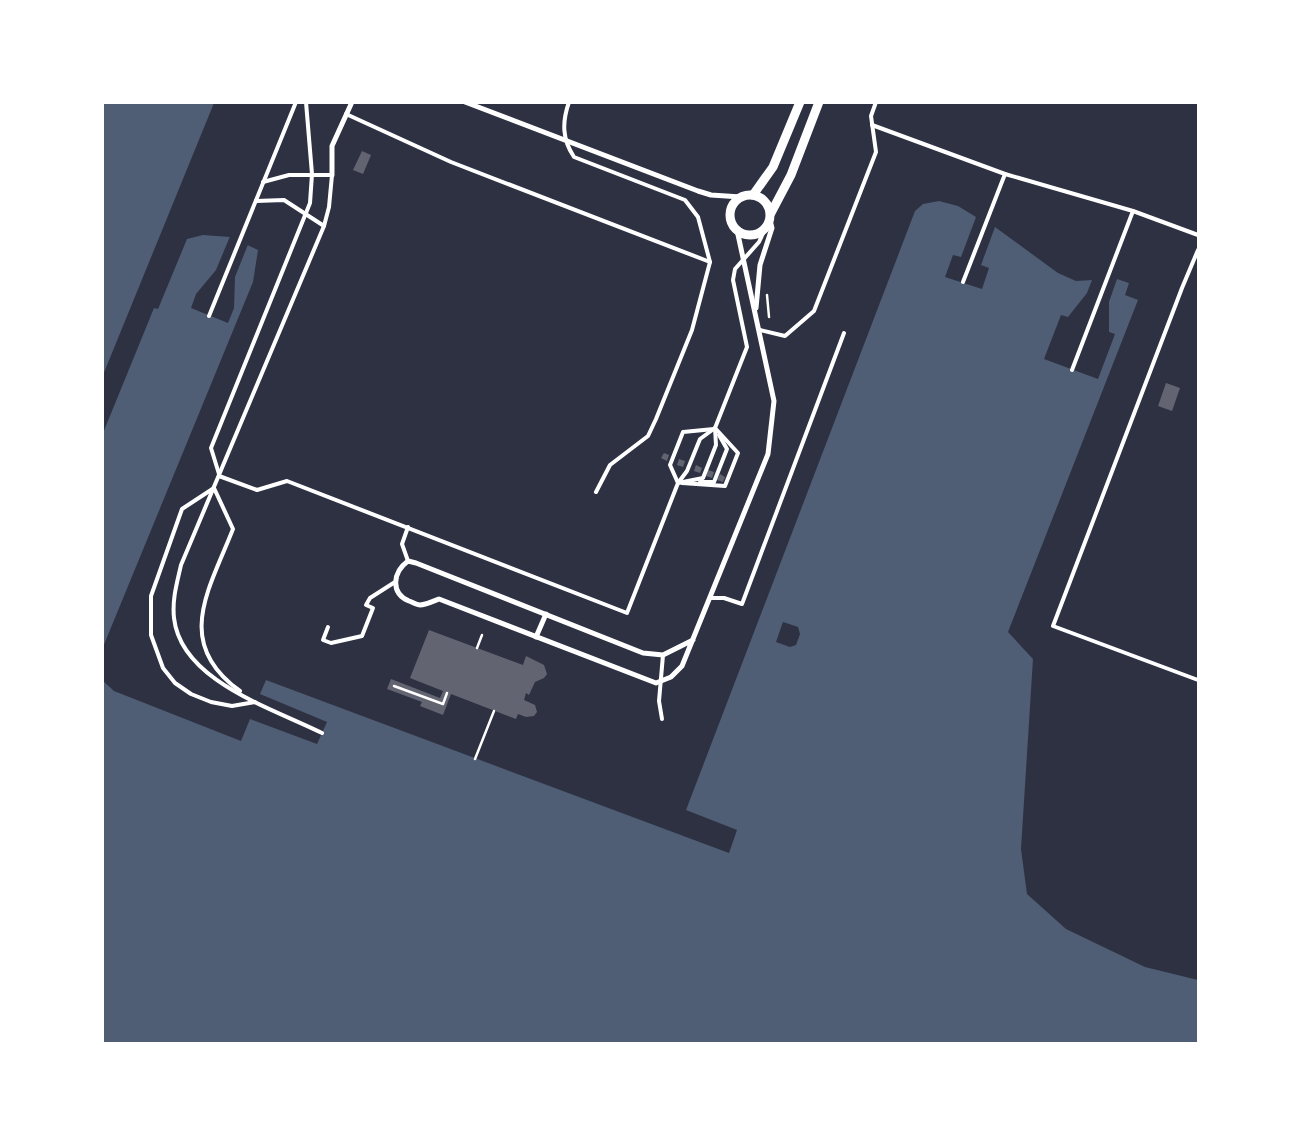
<svg xmlns="http://www.w3.org/2000/svg" width="1301" height="1146" font-family="'DejaVu Sans',sans-serif">
<style>
.water{fill:#4f5d75}
.pier{fill:#2d3142}
.building{fill:#626471}
.lines{fill:none;stroke-linecap:round;stroke-linejoin:round}
.path{stroke:#fff;stroke-width:2.5}
.service{stroke:#fff;stroke-width:4}
.minor{stroke:#fff;stroke-width:5}
.tertiary{stroke:#fff;stroke-width:9}
</style>
<rect width="100%" height="100%" fill="#2d3142"/>
<g class="water">
<path d="M103,102L214,103L103,375L102,103Z"/>
<path d="M939,201L958,206L976,217L961,257L953,255L945,277L982,289L989,268L981,265L995,227L1058,273L1076,281L1092,280L1087,293L1068,317L1061,315L1044,359L1098,379L1115,334L1109,332V302L1117,279L1129,283L1125,295L1138,300L1008,632L1033,659L1021,849L1027,894L1066,929L1145,967L1198,980V1043H103L102,680L114,691L241,741L250,719L317,744L327,722L260,694L266,680L729,853L737,830L686,810L915,211L923,204Z"/>
<path d="M203,235L230,237L258,250L253,282L103,647V433L154,308L158,309L187,239Z"/>
</g>
<g class="pier">
<path d="M231,234L249,242L235,277L234,308L228,323L191,308L196,294L216,270Z"/>
<path d="M783,622L798,627L800,634L796,645L790,647L776,642Z"/>
</g>
<g class="building">
<path d="M362,151L371,155L363,174L353,170Z"/>
<path d="M1166,383L1180,388L1172,411L1158,406Z"/>
<path d="M664,453L669,455L667,461L661,458Z"/>
<path d="M679,459L685,461L683,467L677,465Z"/>
<path d="M696,465L702,468L700,473L694,471Z"/>
<path d="M708,470L714,472L712,478L706,476Z"/>
<path d="M720,474L725,477L723,482L717,480Z"/>
<path d="M429,630L523,665L526,656L544,665L547,674L544,678L535,682L529,695L526,693L524,700L535,705L537,712L534,716L526,717L518,714L516,719L451,694L443,715L420,706L422,702L387,689L391,679L440,698L443,691L410,678Z"/>
</g>
<g class="lines">
<g class="path">
<path d="M767,295L769,317"/>
<path d="M477,648L482,635"/>
<path d="M394,686L443,704L447,693"/>
<path d="M475,759L494,711"/>
</g>
<g class="service">
<path d="M569,102C562,122 562,139 574,157L685,200L698,217L710,262L692,330L656,419L648,436L610,465L596,492"/>
<path d="M346,114L451,162L710,262"/>
<path d="M872,125L1005,174L1133,211L1198,235"/>
<path d="M263,182L289,175H332L329,207L324,226L181,565C177,583 172,599 174,618C181,681 272,708 322,733"/>
<path d="M256,201L284,200L324,226"/>
<path d="M1198,250L1182,288L1053,626L1198,680"/>
<path d="M963,282L1005,174"/>
<path d="M209,316L296,102"/>
<path d="M760,330L785,336L814,311L876,152L871,116L876,102"/>
<path d="M1072,370L1133,211"/>
<path d="M219,474L211,448L310,203L312,174L306,102"/>
<path d="M219,476L257,490L287,481L627,613L678,483L687,471L700,439L715,428"/>
<path d="M700,482H714L727,449L719,435"/>
<path d="M678,483L703,478L716,445L715,428L747,347L733,280L735,269L759,242L765,229"/>
<path d="M678,483L670,465L683,432L714,429"/>
<path d="M682,483L725,486L738,453L715,428"/>
<path d="M214,488L233,529C209,590 173,643 240,691"/>
<path d="M214,488L182,509L151,596V635L163,668L175,683L191,694L211,702L232,706L255,702"/>
<path d="M408,527L402,544L408,561"/>
<path d="M710,598H724L742,604L844,333"/>
<path d="M328,627L323,640L331,643L362,636L373,608L366,605L370,598L395,582"/>
<path d="M662,719L659,701L663,655"/>
</g>
<g class="minor">
<path d="M465,102L698,191L711,195L741,197"/>
<path d="M332,175V146L352,102"/>
<path d="M756,308L760,265L772,228L770,220"/>
<path d="M536,637L546,614"/>
<path d="M693,640L663,655L643,653L416,563L408,561C393,572 390,593 409,601C412,602 417,605 420,605C425,605 434,601 439,599L656,683L671,677L682,666L768,454L774,401L737,230"/>
</g>
<g class="tertiary">
<circle cx="750" cy="215" r="20"/>
<path d="M753,195L773,167L800,102"/>
<path d="M771,213L791,175L819,102"/>
</g>
</g>
<rect width="1301" height="1146" fill="none" stroke="#ffffff" stroke-width="208"/>
</svg>
